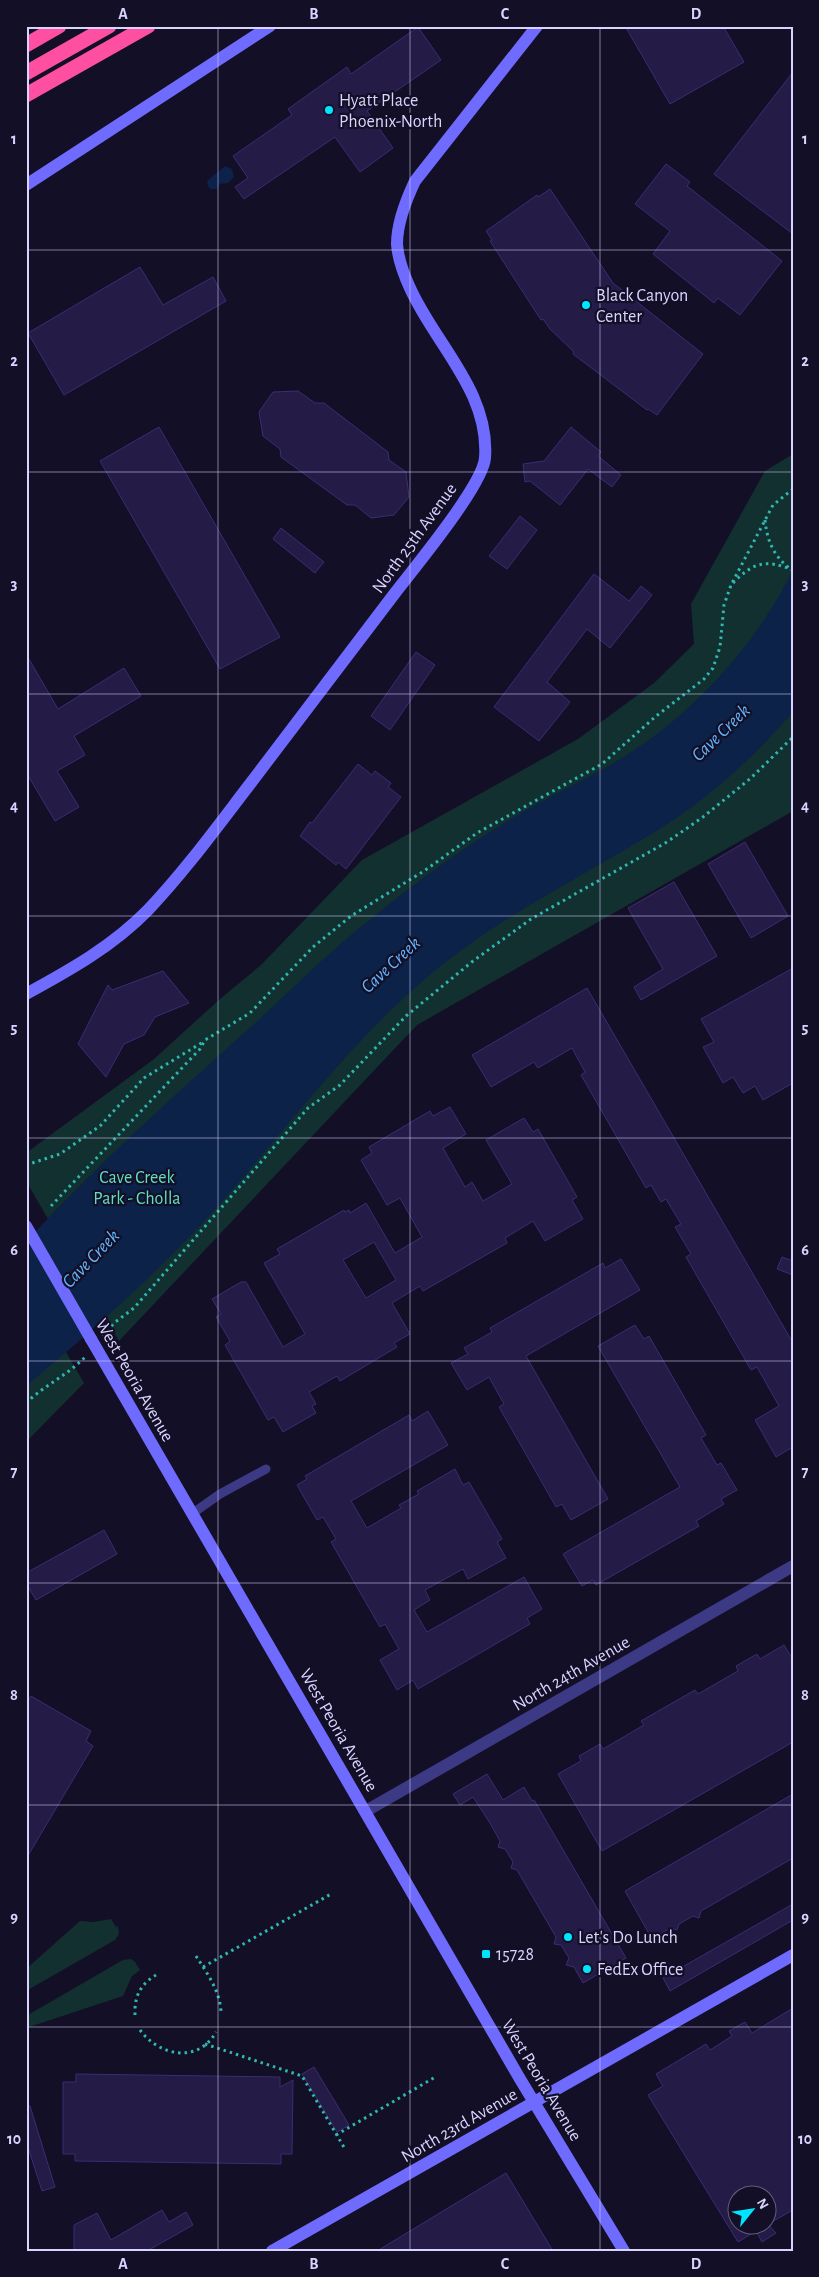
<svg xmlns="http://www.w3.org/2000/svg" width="819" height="2277" font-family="'Alegreya Sans',sans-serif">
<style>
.green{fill:#12302f}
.water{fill:#0c2248}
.building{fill:#241b47;stroke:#3b2d73;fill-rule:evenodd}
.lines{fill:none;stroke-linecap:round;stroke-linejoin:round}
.path{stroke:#2fb8b0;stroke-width:3;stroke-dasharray:2.5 4;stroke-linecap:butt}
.lane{stroke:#3d3a85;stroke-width:9}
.street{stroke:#3d3a85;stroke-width:12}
.secondary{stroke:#6f6bff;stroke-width:12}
.highway{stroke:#ff4fa3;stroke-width:15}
.secondary-bridge{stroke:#6f6bff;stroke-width:12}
.grid{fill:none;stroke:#d9d4ff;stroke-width:1;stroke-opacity:0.55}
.poi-dot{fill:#00e5ff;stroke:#130f26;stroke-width:2}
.labels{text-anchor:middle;stroke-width:4.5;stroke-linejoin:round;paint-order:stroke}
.poi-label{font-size:18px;fill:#d9d4ff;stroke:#130f26;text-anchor:start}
.street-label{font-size:18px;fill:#d9d4ff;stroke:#130f26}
.park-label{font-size:18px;fill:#5fe0c0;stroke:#130f26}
.water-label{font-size:19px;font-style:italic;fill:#62b6ff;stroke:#130f26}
.neatline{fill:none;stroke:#d9d4ff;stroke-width:2}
.grid-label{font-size:16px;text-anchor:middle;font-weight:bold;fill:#d9d4ff}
</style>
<rect width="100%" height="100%" fill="#130f26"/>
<g class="green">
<path d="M793,454V811L417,1025L119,1341L26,1181V1153L154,1059L220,999L261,965L362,860L578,739L654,683L694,644L691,604L765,471Z"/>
<path d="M26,1283L84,1383L26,1442Z"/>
<path d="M111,1919L116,1927L118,1926L119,1934L115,1940L26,1991V1969L80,1921L93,1922Z"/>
<path d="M131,1959L135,1962L140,1970L132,1976L123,1996L26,2028V2016L123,1960Z"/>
</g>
<g class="water">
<path d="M225,166L232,169L234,177L228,183L219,184L217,189H210L207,184L208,180Z"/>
<path d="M793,570V712C752,759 706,801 653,833C576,880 501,916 431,974C341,1049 276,1145 197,1229C145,1284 84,1338 26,1386V1242C97,1164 176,1094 254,1024C293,988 331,950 373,917C420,879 469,843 521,813C555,793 592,777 625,756C693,714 758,642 793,570Z"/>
</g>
<g class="building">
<path d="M625,26H723L744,62L670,104Z"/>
<path d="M418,27L441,60L367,111L393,148L360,172L335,137L244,199L235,187L248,178L233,156L292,115L288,109L347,67L351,74Z"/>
<path d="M793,72V234L714,174Z"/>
<path d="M666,164L690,182L687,186L782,261L740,315L718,298L714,303L653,254L670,231L635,204Z"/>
<path d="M550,189L613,283L703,354L657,415L648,409L647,410L573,354L574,352L550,329L543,319L541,320L490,241L492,240L486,231L537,195L538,197Z"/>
<path d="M140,267L163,305L213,277L226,301L64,395L28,333Z"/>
<path d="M298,391L315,403H324L388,452L389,460L406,472L409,497L394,515L371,518L355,505H347L281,457L280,449L263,436L259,412L273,392Z"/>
<path d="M159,427L280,637L220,669L100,461Z"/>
<path d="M571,427L601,452L598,456L621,475L612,487L588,469L560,505L530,481L525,482L523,464L544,461Z"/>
<path d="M520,516L537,530L507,569L489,556Z"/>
<path d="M281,528L324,562L315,573L273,539Z"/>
<path d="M594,574L629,601L641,586L652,595L610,648L587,629L547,682L570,702L539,741L494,707Z"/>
<path d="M416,652L435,665L390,730L371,716Z"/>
<path d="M26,654L58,709L124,668L141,696L74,736L85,755L57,771L79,807L55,821L26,772Z"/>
<path d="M358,764L372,775L375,771L391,783L388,787L401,797L346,869L338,862L336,865L300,836L310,822L312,823Z"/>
<path d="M745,842L788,916L751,938L708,864Z"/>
<path d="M674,882L717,956L641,1000L634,987L663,969L628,908Z"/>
<path d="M793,968V1083L763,1100L755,1086L743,1093L733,1077L723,1083L703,1047L714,1042L701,1019Z"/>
<path d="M163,971L189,1003L155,1017L144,1035L124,1044L106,1077L78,1044L108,985L112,990Z"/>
<path d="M587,988L793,1343V1447L776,1457L755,1420L779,1406L757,1367L751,1370L686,1257L691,1254L675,1227L681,1224L666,1199L661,1202L651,1185L646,1188L581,1075L585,1072L572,1048L538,1068L534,1062L491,1087L472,1055Z"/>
<path d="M450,1107L466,1134L443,1148L465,1187L472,1182L483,1201L512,1184L486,1140L524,1118L533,1132L538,1129L577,1197L572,1200L583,1219L545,1241L533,1221L505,1238L507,1243L423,1291L420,1286L392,1303L410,1334L394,1343L397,1347L340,1381L337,1376L309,1392L316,1404L312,1406L316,1413L283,1432L274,1417L268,1420L225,1345L230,1341L216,1317L221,1314L212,1299L241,1282H246L283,1347L305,1334L264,1263L280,1254L277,1249L344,1210L345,1212L349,1210L350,1213L366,1203L395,1253L422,1237L400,1198L387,1205L361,1160L372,1153L369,1147L430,1111L433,1116ZM374,1242L396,1280L366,1298L343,1260Z"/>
<path d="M782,1257L793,1261V1275L777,1269Z"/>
<path d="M621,1259L640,1290L526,1356L608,1499L571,1520L562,1504L556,1507L499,1407L504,1404L489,1377L467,1390L451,1363L468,1354L464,1348L492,1332L490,1328L603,1263L605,1268Z"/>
<path d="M635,1325L644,1339L649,1336L706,1435L701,1438L717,1465L721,1463L737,1490L721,1499L724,1504L696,1521L699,1526L596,1585L593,1580L582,1586L563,1554L680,1487L598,1346Z"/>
<path d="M428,1411L448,1445L351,1501L367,1528L401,1508L399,1505L419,1494L417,1491L455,1469L463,1485L469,1482L502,1539L497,1542L506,1558L468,1579L463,1569L425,1590L430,1600L414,1610L427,1632L524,1577L542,1609L527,1618L530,1624L418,1689L413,1680L397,1690L380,1660L399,1649L385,1624L380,1627L331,1542L336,1539L323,1517L317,1520L297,1485L307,1479L305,1476L409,1415L412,1421Z"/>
<path d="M104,1530L117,1554L36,1600L26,1583V1573Z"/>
<path d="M784,1645L793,1660V1742L602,1851L558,1774L581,1761L579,1756L600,1744L603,1749L644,1725L641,1721L695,1690L698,1694L738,1671L736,1666L757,1654L760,1659Z"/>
<path d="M31,1696L91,1731L86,1741L93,1746L26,1859V1704Z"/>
<path d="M487,1774L503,1800L524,1787L532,1801L534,1800L626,1958L583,1983L574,1967L566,1965L569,1958L561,1945L554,1944L556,1937L517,1870L511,1868L513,1862L505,1849L498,1847L500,1841L490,1823L473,1797L460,1805L453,1794Z"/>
<path d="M793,1794V1858L701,1911L699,1918L693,1916L679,1924L677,1930L671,1928L652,1939L625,1891Z"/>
<path d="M793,1904V1920L670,1991L663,1978Z"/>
<path d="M793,2008V2210L768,2224L776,2233L762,2242L756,2231L738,2242L648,2095L663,2086L656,2074L706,2044L710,2050L732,2036L729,2031L745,2022L752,2033ZM736,2194H766V2224H736Z"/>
<path d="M314,2067L349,2125L337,2132L302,2074Z"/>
<path d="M76,2074L280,2077V2087L293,2080L292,2154H281V2164L75,2161V2154H63V2082H76Z"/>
<path d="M26,2106H30L55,2187L42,2191L26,2141Z"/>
<path d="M506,2173L553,2251H377Z"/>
<path d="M162,2210L169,2222L186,2212L193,2225L147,2251H74V2225L97,2213L111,2240Z"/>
</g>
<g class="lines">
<g class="path">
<path d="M765,520C767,540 773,555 789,568"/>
<path d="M733,583C754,562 765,559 793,570"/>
<path d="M26,1165L60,1154L100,1126L144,1078L203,1042"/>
<path d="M51,1206L200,1049L205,1040L250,1013L313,947L351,916L424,871L477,833L602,764L655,717L704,679L713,668L720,647L724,605L731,585L773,505L793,489"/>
<path d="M103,1336L114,1323L134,1308L308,1108L340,1085L406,1016L473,961L531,919L667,842L703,817L751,778L793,737"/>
<path d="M26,1403C46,1384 67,1376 86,1356"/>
<path d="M196,1956C207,1973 220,1991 221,2012"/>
<path d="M203,1967L331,1894"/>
<path d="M135,2015C134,1996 141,1983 158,1974"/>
<path d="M140,2030C159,2056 198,2064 216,2032"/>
<path d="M205,2044L302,2076L345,2149"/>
<path d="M336,2135L437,2076"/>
</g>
<path class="lane" d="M193,1513L220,1494L266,1469"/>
<path class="street" d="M366,1811L793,1566"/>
<g class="secondary">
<path d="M26,185L270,26"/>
<path d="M26,994C70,970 113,946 148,910C185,871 217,827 250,784C299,720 347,656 395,593C415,567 483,485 485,458C490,392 435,344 410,288C404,275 398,259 397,244C397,222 406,200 415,181L537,26"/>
<path d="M91,1339L520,2079L624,2251"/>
<path d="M272,2251L793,1955"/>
</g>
<g class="highway">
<path d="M26,45L59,26"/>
<path d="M26,73L109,26"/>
<path d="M26,95L148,26"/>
</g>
<path class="secondary-bridge" d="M26,1226L91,1339"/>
</g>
<path class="grid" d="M218,26V2251M410,26V2251M600,26V2251M26,250H793M26,472H793M26,694H793M26,916H793M26,1138H793M26,1361H793M26,1583H793M26,1805H793M26,2027H793"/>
<g class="poi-dot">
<circle cx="329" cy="110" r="5"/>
<circle cx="586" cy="305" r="5"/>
<circle cx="568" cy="1937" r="5"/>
<rect x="481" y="1949" width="10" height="10" rx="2.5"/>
<circle cx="587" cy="1969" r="5"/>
</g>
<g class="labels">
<g class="poi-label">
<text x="339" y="106">Hyatt Place<tspan x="339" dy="21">Phoenix-North</tspan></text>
<text x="596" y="301">Black Canyon<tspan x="596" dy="21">Center</tspan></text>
<text x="578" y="1943">Let's Do Lunch</text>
<text x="496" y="1960">15728</text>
<text x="597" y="1975">FedEx Office</text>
</g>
<g class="street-label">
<text transform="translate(414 538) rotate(-54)" y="6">North 25th Avenue</text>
<text transform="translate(135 1380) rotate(60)" y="6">West Peoria Avenue</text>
<text transform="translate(571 1673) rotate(-30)" y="6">North 24th Avenue</text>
<text transform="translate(339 1730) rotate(60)" y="6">West Peoria Avenue</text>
<text transform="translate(542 2080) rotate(59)" y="6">West Peoria Avenue</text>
<text transform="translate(459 2125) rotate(-30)" y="6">North 23rd Avenue</text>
</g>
<g class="park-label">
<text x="137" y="1183">Cave Creek<tspan x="137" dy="21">Park - Cholla</tspan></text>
</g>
<g class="water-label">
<text transform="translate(720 732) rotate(-44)" y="7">Cave Creek</text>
<text transform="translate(390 964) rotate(-43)" y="7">Cave Creek</text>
<text transform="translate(90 1258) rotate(-46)" y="7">Cave Creek</text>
</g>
</g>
<rect width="819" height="2277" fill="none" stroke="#130f26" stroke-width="55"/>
<g transform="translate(752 2210) rotate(60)"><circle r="24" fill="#130f26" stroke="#625e7d"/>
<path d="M0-4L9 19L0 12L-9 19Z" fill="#00e5ff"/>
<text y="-8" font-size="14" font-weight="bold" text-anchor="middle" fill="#d9d4ff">N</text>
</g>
<rect x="28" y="28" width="764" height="2222" class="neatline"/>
<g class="grid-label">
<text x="123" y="19">A</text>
<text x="314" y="19">B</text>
<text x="505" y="19">C</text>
<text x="696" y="19">D</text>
<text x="14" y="144">1</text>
<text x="805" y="144">1</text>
<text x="14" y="366">2</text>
<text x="805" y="366">2</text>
<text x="14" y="589">3</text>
<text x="805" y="589">3</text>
<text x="14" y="811">4</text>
<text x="805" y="811">4</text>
<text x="14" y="1033">5</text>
<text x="805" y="1033">5</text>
<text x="14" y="1255">6</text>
<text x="805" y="1255">6</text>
<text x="14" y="1477">7</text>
<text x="805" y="1477">7</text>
<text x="14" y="1700">8</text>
<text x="805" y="1700">8</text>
<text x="14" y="1922">9</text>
<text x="805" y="1922">9</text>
<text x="14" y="2144">10</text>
<text x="805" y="2144">10</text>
<text x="123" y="2269">A</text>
<text x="314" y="2269">B</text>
<text x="505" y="2269">C</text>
<text x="696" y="2269">D</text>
</g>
</svg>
